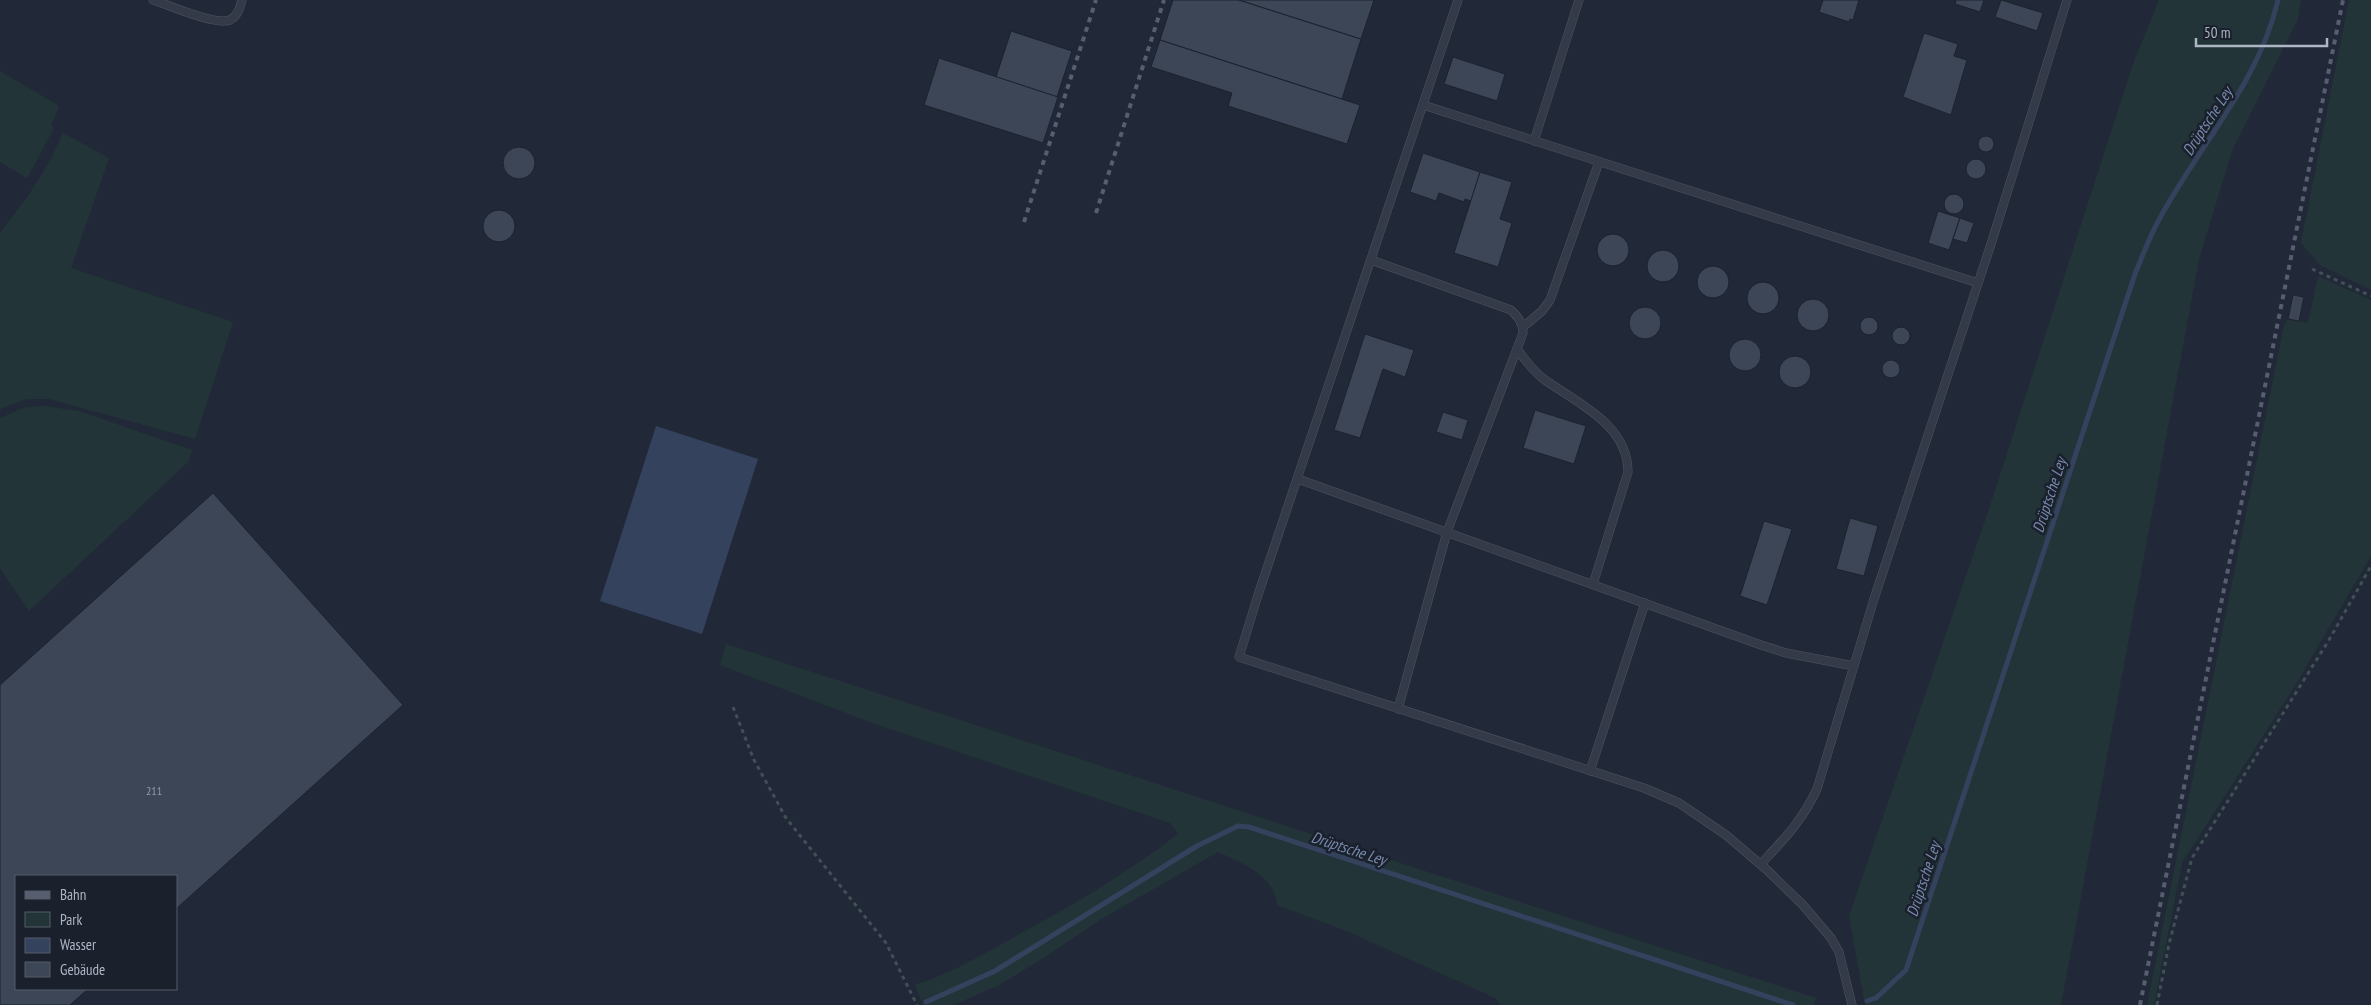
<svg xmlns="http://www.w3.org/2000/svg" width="2371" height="1005" font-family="'PT Sans Narrow',sans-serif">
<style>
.green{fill:#233438}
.water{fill:#35425e}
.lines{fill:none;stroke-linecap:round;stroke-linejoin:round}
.stream{stroke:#35425e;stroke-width:5}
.building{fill:#3d4657;stroke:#1c222e}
.lane-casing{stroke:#4e5562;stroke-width:9}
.path{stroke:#405156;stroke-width:3;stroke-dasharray:4 4;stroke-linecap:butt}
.lane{stroke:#343a48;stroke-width:8}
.rail{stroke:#565e6f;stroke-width:4;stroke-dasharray:5 5;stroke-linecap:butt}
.labels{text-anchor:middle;stroke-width:5;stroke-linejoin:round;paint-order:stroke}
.number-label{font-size:12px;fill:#9299a9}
.water-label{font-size:16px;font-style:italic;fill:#7789ac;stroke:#1a202c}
</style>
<rect width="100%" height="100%" fill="#212837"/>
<g class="green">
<path d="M2159,0H2301L2298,19L2232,151L2199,259L2061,1005H1865L1849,916L1990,506L2133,64Z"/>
<path d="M2349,0H2371V290L2320,265L2301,243Z"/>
<path d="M0,71L59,106L51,126L54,128L27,178L0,162Z"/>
<path d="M63,133L109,158L71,268L233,322L195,439L49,399H26L0,409V233L28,196L49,163Z"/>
<path d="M2318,276L2371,300V556L2293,689L2182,863L2154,1005H2147L2284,325L2288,319L2308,323Z"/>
<path d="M45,406L79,411L192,450L188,462L29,611L0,568V418L26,407Z"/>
<path d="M726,644L1816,998L1814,1005H1501L1495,998L1349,932L1277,905C1275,875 1241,863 1218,852L1098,921L1050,954L1001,984L954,1005H923L915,985C952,973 984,954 1018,935C1073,905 1129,872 1178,834L1170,823L875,724L720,665Z"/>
</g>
<path class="water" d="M656,426L758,459L702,634L600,601Z"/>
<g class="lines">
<g class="stream">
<path d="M1867,1001L1876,998L1906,970L2135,274C2143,255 2150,235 2160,218C2199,145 2259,83 2278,0"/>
<path d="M926,1002L995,971L1197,846L1238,826L1249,827L1793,1005"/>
</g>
</g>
<g class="building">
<path d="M1173,0H1239L1361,39L1342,99L1160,40Z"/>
<path d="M1239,0H1374L1361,39Z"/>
<path d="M1823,0H1859L1853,20L1850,19L1849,22L1819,12Z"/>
<path d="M1956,0H1984L1980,12L1955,4Z"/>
<path d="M2001,0L2043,13L2037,31L1995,17Z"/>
<path d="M1011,31L1072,51L1057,97L996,77Z"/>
<path d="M1924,33L1958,44L1954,56L1967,60L1951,115L1903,97Z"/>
<path d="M1160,40L1360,105L1347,144L1228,106L1232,93L1151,67Z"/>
<path d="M1453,57L1505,74L1497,101L1444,84Z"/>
<path d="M939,58L1058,97L1043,143L924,105Z"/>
<circle cx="1986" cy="144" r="8"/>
<circle cx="519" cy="163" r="16"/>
<path d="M1423,153L1480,172L1471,201L1465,199L1464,202L1439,193L1436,201L1410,192Z"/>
<circle cx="1976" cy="169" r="10"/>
<path d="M1480,172L1512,182L1500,219L1512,223L1498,267L1454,253Z"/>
<circle cx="1954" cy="204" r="10"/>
<circle cx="499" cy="226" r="16"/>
<path d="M1938,211L1960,218L1949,250L1928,243Z"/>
<path d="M1960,218L1974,223L1967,243L1953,239Z"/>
<circle cx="1613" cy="250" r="16"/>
<circle cx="1663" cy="266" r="16"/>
<circle cx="1713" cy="282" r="16"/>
<circle cx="1763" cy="298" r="16"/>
<path d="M2293,295L2304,297L2299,321L2288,319Z"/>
<circle cx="1813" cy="315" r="16"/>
<circle cx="1645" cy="323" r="16"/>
<circle cx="1869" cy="326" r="9"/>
<circle cx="1901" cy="336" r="9"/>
<path d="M1365,334L1414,350L1405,377L1383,369L1360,438L1334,430Z"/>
<circle cx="1745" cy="355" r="16"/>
<circle cx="1795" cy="372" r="16"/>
<circle cx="1891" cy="369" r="9"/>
<path d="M1535,410L1586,426L1574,464L1523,448Z"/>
<path d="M1443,412L1468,420L1462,440L1436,432Z"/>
<path d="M213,493L403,705L176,909V876H16V989H88L70,1005H0V685Z"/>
<path d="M1850,518L1878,526L1864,576L1836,569Z"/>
<path d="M1764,521L1792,529L1767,605L1740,596Z"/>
</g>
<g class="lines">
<defs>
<g id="lane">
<path d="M153,0C169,5 216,26 230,20C238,16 240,7 242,0"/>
<path d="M1458,0L1258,595L1239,657L1644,788L1679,803L1726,835L1767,870L1802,904L1831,938L1839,952L1852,1005"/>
<path d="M1423,105L1978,283"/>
<path d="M1534,141L1579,0"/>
<path d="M1371,260L1511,310C1518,317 1523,323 1523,333L1447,532L1398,709"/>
<path d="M1523,327L1542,311L1550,300L1599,162"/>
<path d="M1517,349C1525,360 1534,372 1545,380C1579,404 1628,425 1628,472L1593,584"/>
<path d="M1298,479L1761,645L1786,653L1854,666"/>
<path d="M1590,771L1645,603"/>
<path d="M1761,864C1784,839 1802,821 1817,789L1874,599L1992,241L2067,0"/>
</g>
</defs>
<use href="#lane" class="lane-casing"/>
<g class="path">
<path d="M2312,269L2371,296"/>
<path d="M733,707L754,760L786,818L886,943L917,1005"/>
<path d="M2157,1005L2169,944L2192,858L2329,640L2371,566"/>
</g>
<use href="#lane" class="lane"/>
<g class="rail">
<path d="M1096,213L1164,0"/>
<path d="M1024,222L1096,0"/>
<path d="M2140,1005L2343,0"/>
</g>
</g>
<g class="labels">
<g class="number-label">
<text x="154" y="795">211</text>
</g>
<g class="water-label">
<text transform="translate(2207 121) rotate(-57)" y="6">Drüptsche Ley</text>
<text transform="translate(2049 495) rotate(-72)" y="6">Drüptsche Ley</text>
<text transform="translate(1349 848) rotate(18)" y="6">Drüptsche Ley</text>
<text transform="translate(1923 879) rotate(-72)" y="6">Drüptsche Ley</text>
</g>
</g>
<rect x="15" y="875" width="162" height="115" fill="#1a202c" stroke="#555c69"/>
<rect x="25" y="891" width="25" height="8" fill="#565e6f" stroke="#555c69"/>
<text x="60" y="900" font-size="15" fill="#aeb5c4">Bahn</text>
<rect x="25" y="912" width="25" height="15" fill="#233438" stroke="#555c69"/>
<text x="60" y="925" font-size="15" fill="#aeb5c4">Park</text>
<rect x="25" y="938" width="25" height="15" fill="#35425e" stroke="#555c69"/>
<text x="60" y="950" font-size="15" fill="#aeb5c4">Wasser</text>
<rect x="25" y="962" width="25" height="15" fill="#3d4657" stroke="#555c69"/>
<text x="60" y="975" font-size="15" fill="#aeb5c4">Gebäude</text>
<path d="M2196 38v8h131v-8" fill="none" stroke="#aeb5c4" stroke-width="2.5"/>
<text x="2204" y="38" font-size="15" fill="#aeb5c4" stroke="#1a202c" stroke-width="4" paint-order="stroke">50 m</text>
</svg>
